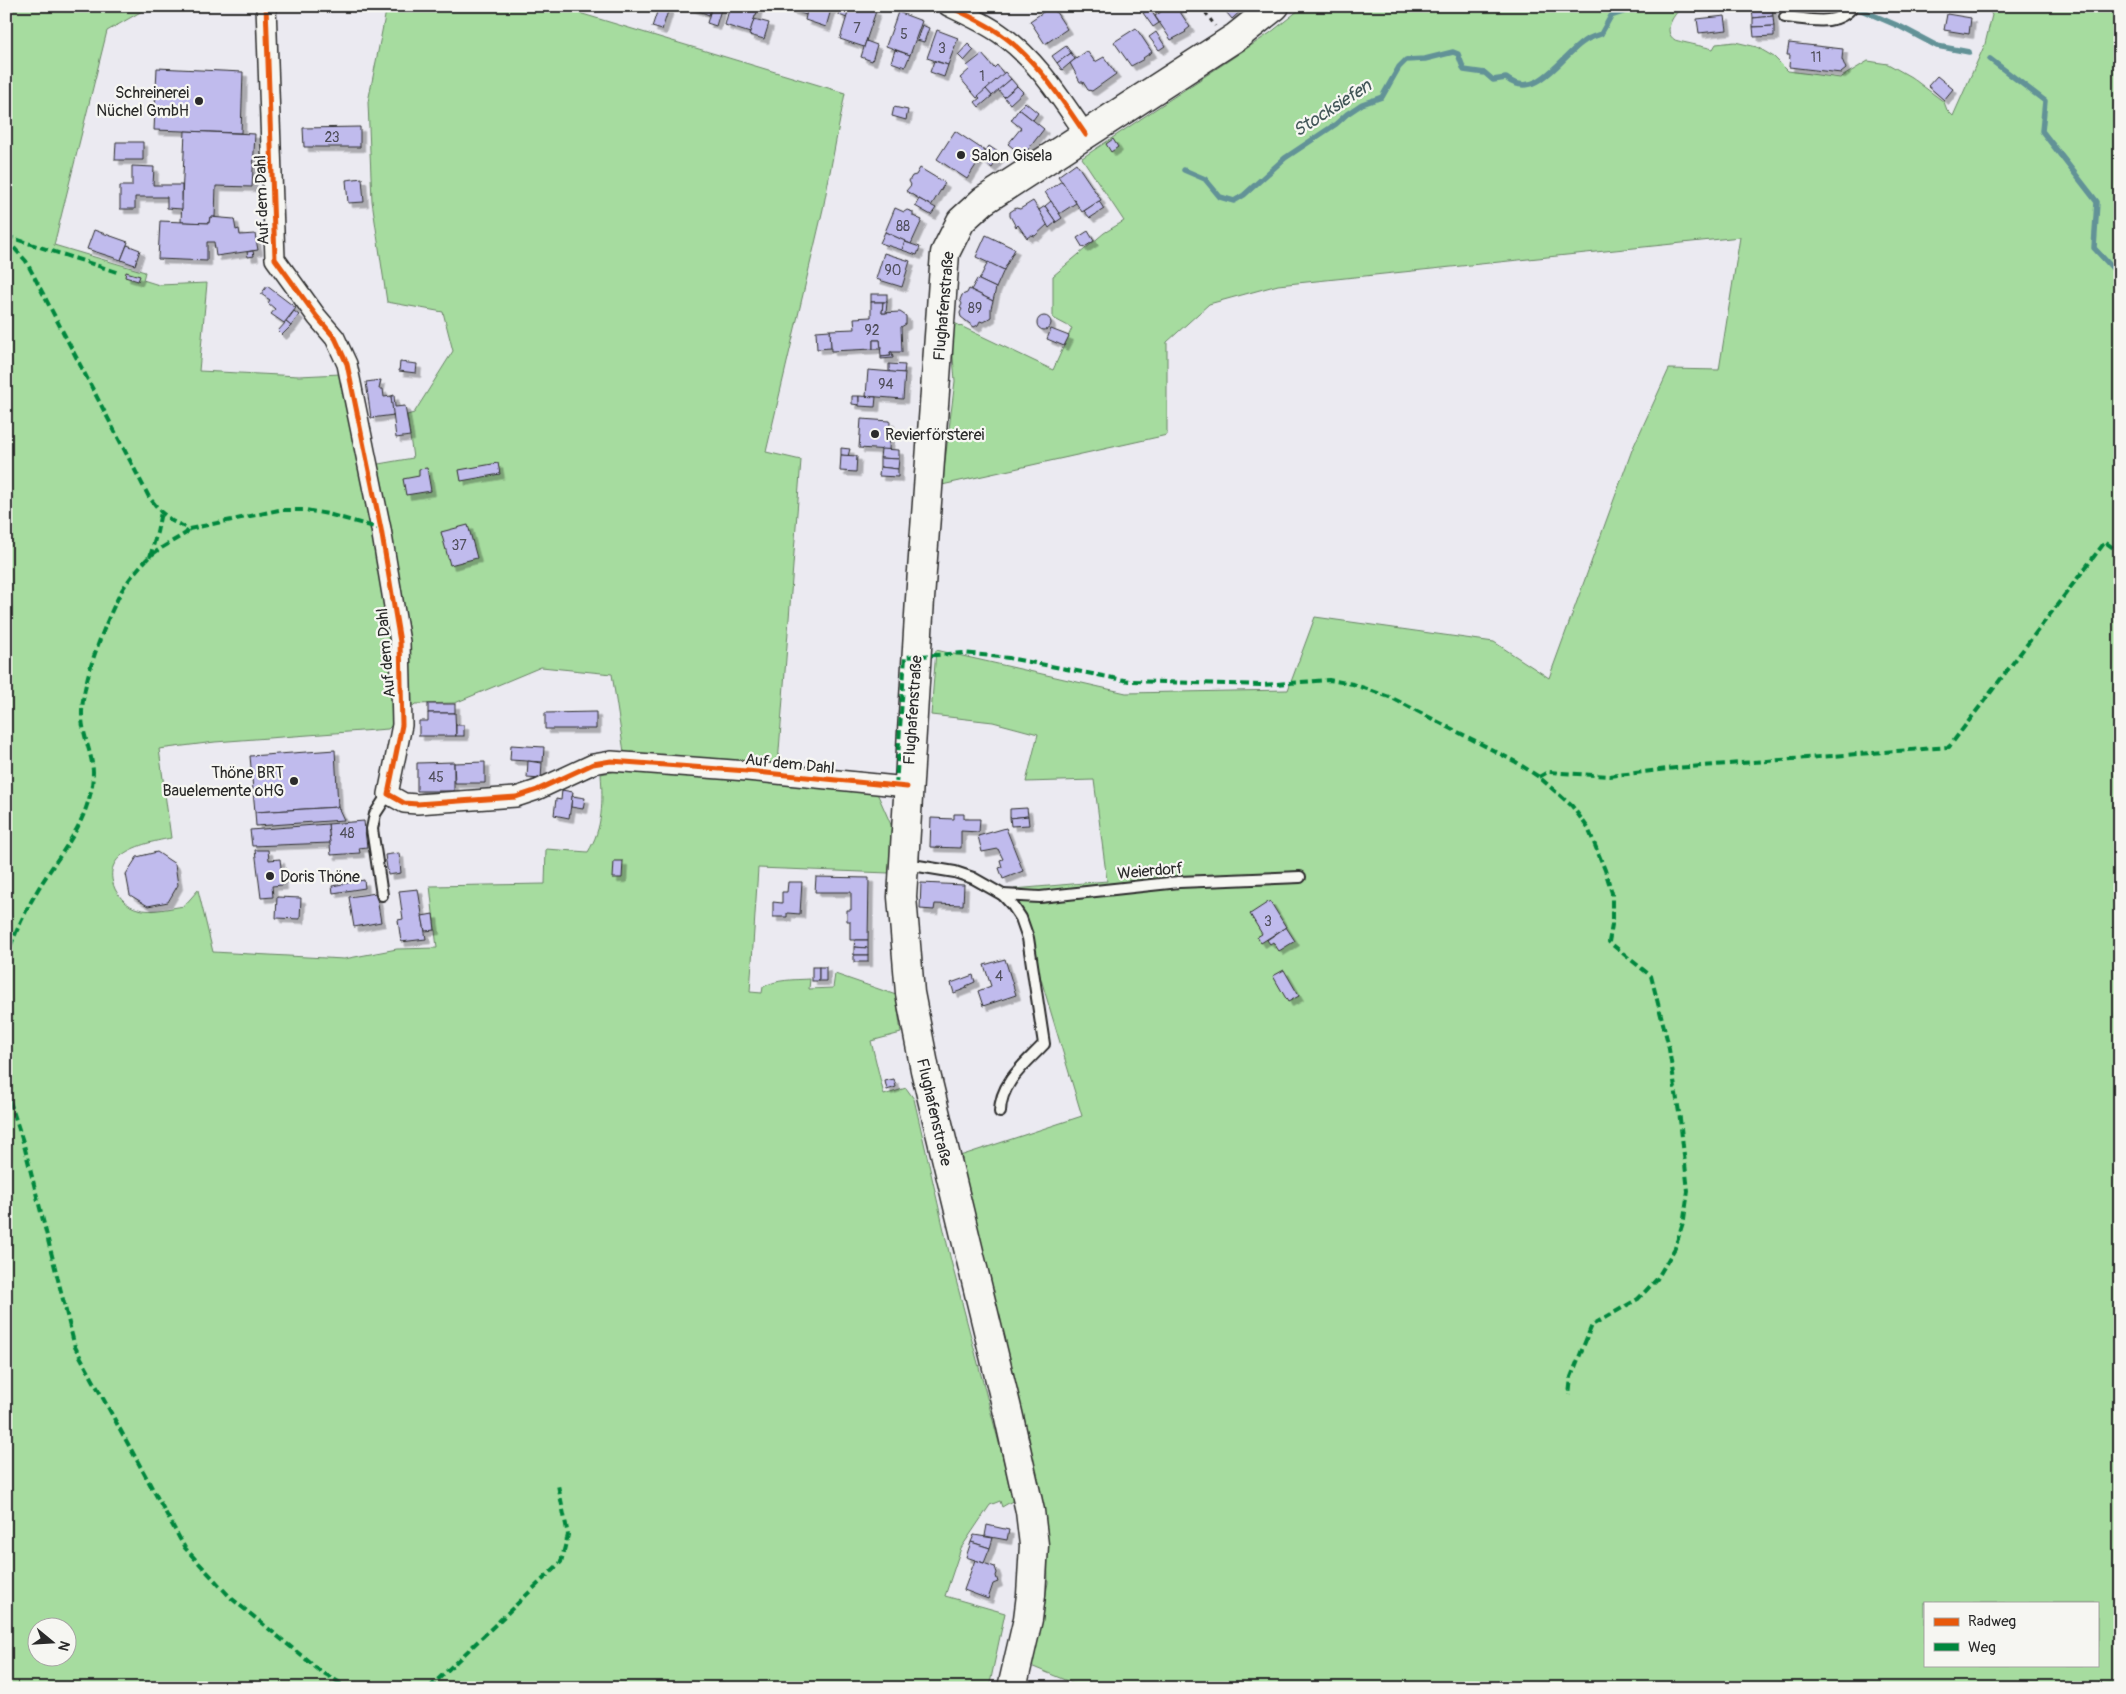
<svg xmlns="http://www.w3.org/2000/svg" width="2126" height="1694" font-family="Pangolin,sans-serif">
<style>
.green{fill:#a6dc9f;stroke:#688465;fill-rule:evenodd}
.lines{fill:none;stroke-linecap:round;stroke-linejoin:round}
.stream{stroke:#629297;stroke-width:5.5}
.building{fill:#c0bbed;stroke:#2b2b2b;filter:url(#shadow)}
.service-casing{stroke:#2b2b2b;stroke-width:14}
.minor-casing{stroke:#2b2b2b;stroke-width:22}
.secondary-casing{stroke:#2b2b2b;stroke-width:31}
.path{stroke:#2b2b2b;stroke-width:3;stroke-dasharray:4 4;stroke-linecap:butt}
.service{stroke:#f6f6f2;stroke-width:10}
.minor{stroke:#f6f6f2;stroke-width:19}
.secondary{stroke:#f6f6f2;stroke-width:28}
.quiet{stroke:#00873e;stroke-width:4;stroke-dasharray:8 4;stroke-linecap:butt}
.cycleway-casing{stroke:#f6f6f2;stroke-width:8}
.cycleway{stroke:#e8590c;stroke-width:5}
.poi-dot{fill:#2b2b2b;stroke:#f6f6f2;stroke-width:2}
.labels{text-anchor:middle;stroke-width:4.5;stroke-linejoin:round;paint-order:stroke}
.number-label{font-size:14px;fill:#504f5c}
.poi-label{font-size:16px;fill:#2b2b2b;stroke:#f6f6f2;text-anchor:start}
.street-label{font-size:16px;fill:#2b2b2b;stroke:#f6f6f2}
.water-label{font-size:18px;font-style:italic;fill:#425658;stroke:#f6f6f2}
</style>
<defs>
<filter id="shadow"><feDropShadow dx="4.5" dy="4.5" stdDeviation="0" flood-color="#0004"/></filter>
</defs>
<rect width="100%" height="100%" fill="#ebeaf1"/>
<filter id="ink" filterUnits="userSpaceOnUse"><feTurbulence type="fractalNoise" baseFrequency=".02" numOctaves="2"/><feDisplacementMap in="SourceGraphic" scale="10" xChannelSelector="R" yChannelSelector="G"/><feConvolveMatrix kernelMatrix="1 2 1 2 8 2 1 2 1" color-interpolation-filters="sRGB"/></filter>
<g filter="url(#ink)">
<g class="green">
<path d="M6,6H151L107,31L54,245L145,272L143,280L159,285L207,283L199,371L299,376L341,374L367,466L413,458L407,415L414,413L453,351L443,312L387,302L372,201L368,102L387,6H556L845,93L823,209L766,452L801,460L778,764L624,752L612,674L541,667L455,703L415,704L388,729L215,742L159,749L171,838C145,843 99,852 115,889C119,897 128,907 138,909C152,913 170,908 184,906L198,890L213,952L344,959L397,949L437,948L430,886L545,884L546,849L588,852C603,828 603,802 601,774L623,770H646L877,793L892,827L889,873L758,868L750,992L762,993L763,987C777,979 794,980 810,979L809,989L833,988L835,974L896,995L901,1033L871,1041L884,1095L906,1088L914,1099L951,1261L1014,1500L1002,1507L1000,1501L990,1505L961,1548L945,1596L1005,1613L989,1688H6ZM38,1626H68V1656H38Z"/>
<path d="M1304,6H1683C1675,13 1661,31 1675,40C1677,41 1706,47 1713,49L1716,44L1735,42L1757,47L1774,57L1788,71L1840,78L1868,61L1888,64L1911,77L1944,102L1947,110L1953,116L1985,44L1992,15L1986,6H2120V1688H1084L1031,1666L1048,1583L1047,1529L960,1156L1082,1116L1014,889L1107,881L1094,780L1026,782L1038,734L993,722L931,715L936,650L1126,693L1288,690L1315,617L1494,642L1549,678L1632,450L1669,369L1719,370L1740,237L1278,285L1209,304L1167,342V435L942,485L955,381L950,321L1053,370L1072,328L1053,318V276L1104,233L1124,221L1082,158L1270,33ZM1925,1603H2097V1665H1925Z"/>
</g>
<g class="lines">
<g class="stream">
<path d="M1859,9L1901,27L1937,46L1969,52"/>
<path d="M1990,59L2045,101L2042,131L2097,202L2094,248L2120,276"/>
<path d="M1184,170L1205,179L1220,197L1234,201L1244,195L1285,158L1336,124L1347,114L1362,104L1382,97L1399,67L1406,60L1425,59L1453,52L1458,54L1464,70L1485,73L1493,80L1506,78C1536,102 1561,57 1583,42C1588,38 1595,36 1601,34L1611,16L1641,6"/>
</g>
</g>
<g class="building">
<path d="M659,6L669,8L662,30L652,27Z"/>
<path d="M687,6H712L709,15Z"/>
<path d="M712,6H722L716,26L707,23Z"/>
<path d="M730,6H758L756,16H755L750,33L725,25Z"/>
<path d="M780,6H793L807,11L806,15Z"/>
<path d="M793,6H832L826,27L805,20L807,11Z"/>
<path d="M841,6H850L847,18L839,15Z"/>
<path d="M850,6H860L876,11L864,47L840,39Z"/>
<path d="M1052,6L1067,29L1045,44L1030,21Z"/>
<path d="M1169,6H1176L1190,27L1185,31L1186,32L1171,40L1155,16Z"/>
<path d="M1221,6H1246L1232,19Z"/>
<path d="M1772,6L1773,16L1753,18L1752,8Z"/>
<path d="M1150,9L1159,23L1153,27L1143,13Z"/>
<path d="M898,12L922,21L910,55L886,46Z"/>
<path d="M1947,14L1971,18L1969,34L1944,30Z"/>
<path d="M1725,16L1727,30L1699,33L1697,19Z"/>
<path d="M1773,16L1774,26L1753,27V18Z"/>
<path d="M754,19L769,23L764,39L749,35Z"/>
<path d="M922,25L929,28L924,42L917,40Z"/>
<path d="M1774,26V36L1754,37L1753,27Z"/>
<path d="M1136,28L1152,52L1143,58L1144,59L1131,66L1114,42Z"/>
<path d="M937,30L958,38L948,65L927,58Z"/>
<path d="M1156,32L1165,46L1159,50L1149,37Z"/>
<path d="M866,41L877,45L872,61L861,57Z"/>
<path d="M1789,43L1843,49L1842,59L1846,69L1841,73L1789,67L1790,55H1787Z"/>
<path d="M968,44L974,50L964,61L958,55Z"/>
<path d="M1066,46L1071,53L1057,63L1052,56Z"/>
<path d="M895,50L910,55L905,67L891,62Z"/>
<path d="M1087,51L1095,62L1104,57L1116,74L1092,91L1088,90L1083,82H1080L1070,63Z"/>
<path d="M1071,53L1075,59L1062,70L1057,63Z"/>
<path d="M982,54L994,68L997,65L1004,74L977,98L960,78L970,69L967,66Z"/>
<path d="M934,61L948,65L944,77L930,72Z"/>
<path d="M157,68L243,72L241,133L154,130Z"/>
<path d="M1005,72L1011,79L992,96L986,89Z"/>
<path d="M1937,76L1953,89L1944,100L1928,86Z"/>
<path d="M1011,79L1017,86L1004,97L998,90Z"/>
<path d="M1017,86L1023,92L1010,104L1004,97Z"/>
<path d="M986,89L992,96L979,107L975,102L980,98L978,96Z"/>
<path d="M1025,102L1038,113L1033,120L1019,109Z"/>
<path d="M894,107L908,110L906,120L892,116Z"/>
<path d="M1019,109L1044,129L1023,156L1008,144L1021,128L1011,120Z"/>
<path d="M360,127V147H304L303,128Z"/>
<path d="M185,131L255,134L252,187L216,186L215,217H210L209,223L181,222Z"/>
<path d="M955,131L985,151L967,179L937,159Z"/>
<path d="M1113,139L1118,147L1111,152L1106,144Z"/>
<path d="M116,142H143V160H115Z"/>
<path d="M989,146L1001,154L992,168L980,159Z"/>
<path d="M1076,163L1101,200L1082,212L1058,176Z"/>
<path d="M132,166L154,167L153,185H182V209L167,208V197H135V209H120V186H132Z"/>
<path d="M920,168L945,183L931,206L906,191L911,185L909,181L912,176L916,175Z"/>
<path d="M362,178L364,202L348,203L346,180Z"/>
<path d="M1062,181L1076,203L1059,214L1045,192Z"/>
<path d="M919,199L936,208L931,215L915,206Z"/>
<path d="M1033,201L1048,224L1035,236L1031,235L1027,238L1018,225L1016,227L1010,216V212L1016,208L1020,209Z"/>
<path d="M1051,201L1062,218L1056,222L1045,206Z"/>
<path d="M1099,201L1104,209L1090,218L1084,211Z"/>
<path d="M1045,206L1056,222L1049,228L1039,210Z"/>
<path d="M895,208L904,212L907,210L913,212V216L922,220L911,244L885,232Z"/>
<path d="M210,217L234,219L236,230L239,229L240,235L255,234L258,250L216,256L214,242H207V261L158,259L160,221L209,223Z"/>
<path d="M94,230L128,242L121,260L87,249Z"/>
<path d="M1088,231L1094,241L1083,248L1077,238Z"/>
<path d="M885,232L905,241L902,250L880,243Z"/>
<path d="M986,235L1015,249L1004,270L976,257Z"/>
<path d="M905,242L920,247L917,255L902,250Z"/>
<path d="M127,245L140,250L135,265L121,260Z"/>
<path d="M253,251L254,256L248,257L247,252Z"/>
<path d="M884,253L910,261L902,287L876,279Z"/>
<path d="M988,262L1004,270L996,288L979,280Z"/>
<path d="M126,272L140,276L138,281L125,277Z"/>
<path d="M977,279L996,288L993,301L971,290Z"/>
<path d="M267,286L296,308L284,323L271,314L275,309L268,303L270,300L261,294Z"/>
<path d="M969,289L993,301L991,308V317L983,322L980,321L978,325L974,327L961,317L960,313L962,309L960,308L962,304L960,300L962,295L967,293Z"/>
<rect x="871" y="294" width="16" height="8"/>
<path d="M871,302H883L882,313L900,312L906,316V324L901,327L902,352H890L891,356L881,357L880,340H873V349L831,351L830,330L855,329L854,318L871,317Z"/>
<path d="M883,302H887L886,313H882Z"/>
<path d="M294,311L299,315L291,326L286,322Z"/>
<circle cx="1044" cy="323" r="7"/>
<path d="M286,322L291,326L282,335L278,331Z"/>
<path d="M1051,329L1069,336L1064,346L1047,339Z"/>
<path d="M830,330L831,348L817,349L816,331Z"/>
<path d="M873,340H880L881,349H873Z"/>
<path d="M890,352H892L893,358L881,359V357L891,356Z"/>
<path d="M400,362L417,364L416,373L399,371Z"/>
<path d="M889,364L905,365L904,373L889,372Z"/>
<path d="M868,370L905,373L903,399L866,396Z"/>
<path d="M381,380L379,389H383L384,397L391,396L394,415L371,418L366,382Z"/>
<path d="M394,395L395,407L405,406L410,436L396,438L391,396Z"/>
<path d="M852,396H859V405L852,404Z"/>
<path d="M859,396L876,397L875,407L859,406Z"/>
<path d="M861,419L890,421L889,450L859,448Z"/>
<path d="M841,448L850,449L848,456L841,455Z"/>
<path d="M881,449L899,450V459L880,458Z"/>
<path d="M841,455L857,456L856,472L840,471Z"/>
<path d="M880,458L899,459L898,469L880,467Z"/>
<path d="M498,463L500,474L461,481L459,470Z"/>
<path d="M880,467L898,469V477L879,476Z"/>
<path d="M427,468L431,491L406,495L403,479L419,476V469Z"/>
<path d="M468,525L477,558L450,565L441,532Z"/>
<rect x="428" y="704" width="27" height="9"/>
<path d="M596,712V729H545V713Z"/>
<path d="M428,713H455L456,736H419V721H428Z"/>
<rect x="456" y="725" width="8" height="11"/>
<path d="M511,745L544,747L543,762L510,760Z"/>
<path d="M335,750L338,807L255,812L250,756Z"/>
<path d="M528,761L542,763L541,779L527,778Z"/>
<path d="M454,762V791H417V763Z"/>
<path d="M485,762V783H455L454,763Z"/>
<path d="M562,790L573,792L569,818L554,815L556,799L561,800Z"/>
<path d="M572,796L585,798L583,809L571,807Z"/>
<path d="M338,807L344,820L256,826L255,812Z"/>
<path d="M1027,808L1028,816L1010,818V809Z"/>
<path d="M954,814H964V819H980L979,832L961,831V848L930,847L931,818L954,819Z"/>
<path d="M1028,816L1029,825L1011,826L1010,818Z"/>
<path d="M364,821L367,847L359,848L360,853L331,855L328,824Z"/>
<path d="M328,824L330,843L252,846L250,830Z"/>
<path d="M1006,828L1023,871L1003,879L999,868L1002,867L1000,860L1003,859L998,849L982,852L978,836Z"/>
<path d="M255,850H268L269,860L280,859L283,885L272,886L273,897L261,898Z"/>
<path d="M157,852L175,864L178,885L168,902L148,906L130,895L126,874L137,857Z"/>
<path d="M399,853L401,873L388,875L385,855Z"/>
<path d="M614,861H623L622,878H613Z"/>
<path d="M816,877L869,878L868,940H850V921H847V910H851V892H815Z"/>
<path d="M364,880L365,888L333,893L332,886Z"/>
<path d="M788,882H802L800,914L787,913V917H773V902L782,903V892H787Z"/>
<path d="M921,883L964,885L963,905L935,904L934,910L920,909Z"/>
<path d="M418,889L426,939L401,942L398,920L403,919L399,891Z"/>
<path d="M376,893L381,922L354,927L349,897Z"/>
<path d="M277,897L301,898L300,919L276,918Z"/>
<path d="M1270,901L1286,927L1261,943L1257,937L1262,934L1250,914Z"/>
<path d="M433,914L435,930L425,931L422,916Z"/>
<path d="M1286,927L1295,941L1279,951L1273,942L1270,944L1267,940Z"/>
<path d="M855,940H868V948L854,947Z"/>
<path d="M854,947L868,948V955H854Z"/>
<rect x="854" y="955" width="14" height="7"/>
<path d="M1005,959L1016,995L983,1006L978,991L991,986L984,965Z"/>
<rect x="812" y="967" width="7" height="14"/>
<rect x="819" y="967" width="7" height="14"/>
<path d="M1284,970L1299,996L1288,1002L1273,976Z"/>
<path d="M973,975L975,982L966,986L967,988L954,993L951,983Z"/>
<path d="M894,1079L896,1087L887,1090L885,1081Z"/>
<path d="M987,1525L1009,1530L1007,1540L985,1536Z"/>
<path d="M974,1535L993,1538L990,1548L971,1542Z"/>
<path d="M971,1542L990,1548L984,1563L966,1557Z"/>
<path d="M975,1560L995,1567L997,1573L996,1576L998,1582L993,1584L988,1599L964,1590Z"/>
</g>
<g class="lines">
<defs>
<g id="service">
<path d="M1785,17C1809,19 1837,28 1853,6"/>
<path d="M906,864L955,872L973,878L1003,895L1013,906L1021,918L1028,938L1044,1044C1026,1063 1000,1083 1000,1112"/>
<path d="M382,895L372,829L375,814L388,794"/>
<path d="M1003,895L1040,897L1179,882L1300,877"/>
</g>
<g id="minor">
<path d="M266,6L275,259L317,317L335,338L347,364L381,529L400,642L402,725L388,794L404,803L417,804L516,797L537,790L593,764L611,761L747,771L907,787"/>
<path d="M948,6C965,14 983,22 999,33C1036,58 1061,99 1086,135"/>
</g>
<path id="secondary" d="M1012,1688L1028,1619L1031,1595L1034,1545L1030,1511L1008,1413L925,1070L910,993L902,897L920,599L945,253L961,221L983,201L1236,37L1275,6"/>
</defs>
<use href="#service" class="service-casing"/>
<use href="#minor" class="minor-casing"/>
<use href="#secondary" class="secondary-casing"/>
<path class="path" d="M1201,6L1215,26"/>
<use href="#service" class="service"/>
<use href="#minor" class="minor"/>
<use href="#secondary" class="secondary"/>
<g class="quiet">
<path d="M6,236L120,273"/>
<path d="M6,239L26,261L149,497L161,512L172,521L189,529L279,510H305L328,514L381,529"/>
<path d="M150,557L157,532L161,512"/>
<path d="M1539,777L1548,772L1610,776L1676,768L1949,747L2105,542L2120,553"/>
<path d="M896,786L905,657L964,653L1009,658L1129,681L1262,685L1329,680L1353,684L1392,698L1516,762L1539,777L1572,806L1588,828L1605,870L1612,893V925L1609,942L1651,976L1668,1043L1680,1119L1688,1191L1684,1219L1675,1248L1657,1279L1638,1299L1592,1325L1571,1377L1569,1395"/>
<path d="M6,958C15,933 26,909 40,886C56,860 78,834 87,805C91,794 93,783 93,771C92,753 82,734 82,716C81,682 106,620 122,590C129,579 139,567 148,558C159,548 174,541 186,533L189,529"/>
<path d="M6,1089L24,1145L75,1347L185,1548L231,1598L319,1670L348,1688"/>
<path d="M429,1688L561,1562L568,1535L558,1485"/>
</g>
<defs>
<g id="cycleway">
<path d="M266,6L275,259L317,317L335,338L347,364L381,529L400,642L402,725L388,794L404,803L417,804L516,797L537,790L593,764L611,761L747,771L907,787"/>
<path d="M948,6C965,14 983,22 999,33C1036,58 1061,99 1086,135"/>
</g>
</defs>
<use href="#cycleway" class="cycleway-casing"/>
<use href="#cycleway" class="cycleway"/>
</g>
</g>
<g class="poi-dot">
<circle cx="199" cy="101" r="5"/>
<circle cx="961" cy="155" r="5"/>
<circle cx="875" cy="434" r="5"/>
<circle cx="294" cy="781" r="5"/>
<circle cx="270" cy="876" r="5"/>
</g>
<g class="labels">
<g class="number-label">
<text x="857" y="33">7</text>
<text x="904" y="39">5</text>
<text x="942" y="53">3</text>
<text x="1816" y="62">11</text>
<text x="982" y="81">1</text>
<text x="332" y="142">23</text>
<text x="903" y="231">88</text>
<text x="893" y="275">90</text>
<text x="975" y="313">89</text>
<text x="872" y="335">92</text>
<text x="886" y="389">94</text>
<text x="459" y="550">37</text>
<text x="436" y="782">45</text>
<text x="347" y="838">48</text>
<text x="1268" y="926">3</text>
<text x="999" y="981">4</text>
</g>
<g class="poi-label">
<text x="189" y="98" text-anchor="end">Schreinerei<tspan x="189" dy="18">Nüchel GmbH</tspan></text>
<text x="971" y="161">Salon Gisela</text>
<text x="885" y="440">Revierförsterei</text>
<text x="284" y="778" text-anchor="end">Thöne BRT<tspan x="284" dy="18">Bauelemente oHG</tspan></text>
<text x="280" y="882">Doris Thöne</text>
</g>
<g class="street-label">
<text transform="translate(261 200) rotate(-92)" y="6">Auf dem Dahl</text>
<text transform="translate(943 306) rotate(-85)" y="6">Flughafenstraße</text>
<text transform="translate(385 653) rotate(-95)" y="6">Auf dem Dahl</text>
<text transform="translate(912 710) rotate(-86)" y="6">Flughafenstraße</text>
<text transform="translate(790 763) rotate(6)" y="6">Auf dem Dahl</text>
<text transform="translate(1150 870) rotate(-5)" y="6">Weierdorf</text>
<text transform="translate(935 1112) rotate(77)" y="6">Flughafenstraße</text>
</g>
<g class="water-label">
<text transform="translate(1332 108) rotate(-33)" y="6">Stocksiefen</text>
</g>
</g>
<rect width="2126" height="1694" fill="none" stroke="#f6f6f2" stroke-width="25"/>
<rect x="12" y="12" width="2101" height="1669" fill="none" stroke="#2b2b2b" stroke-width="2" filter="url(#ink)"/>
<rect x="1924" y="1602" width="175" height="65" fill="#f6f6f2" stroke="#a5a5a2"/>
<rect x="1934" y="1618" width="25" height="8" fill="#e8590c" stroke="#a5a5a2"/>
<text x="1968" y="1626" font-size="15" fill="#2b2b2b">Radweg</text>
<rect x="1934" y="1643" width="25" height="8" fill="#00873e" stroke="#a5a5a2"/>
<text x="1968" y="1652" font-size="15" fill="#2b2b2b">Weg</text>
<g transform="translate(52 1642) rotate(108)"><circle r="24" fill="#f6f6f2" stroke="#a5a5a2"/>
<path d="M0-4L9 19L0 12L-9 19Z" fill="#2b2b2b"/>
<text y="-8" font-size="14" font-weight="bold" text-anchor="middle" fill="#2b2b2b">N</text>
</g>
</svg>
